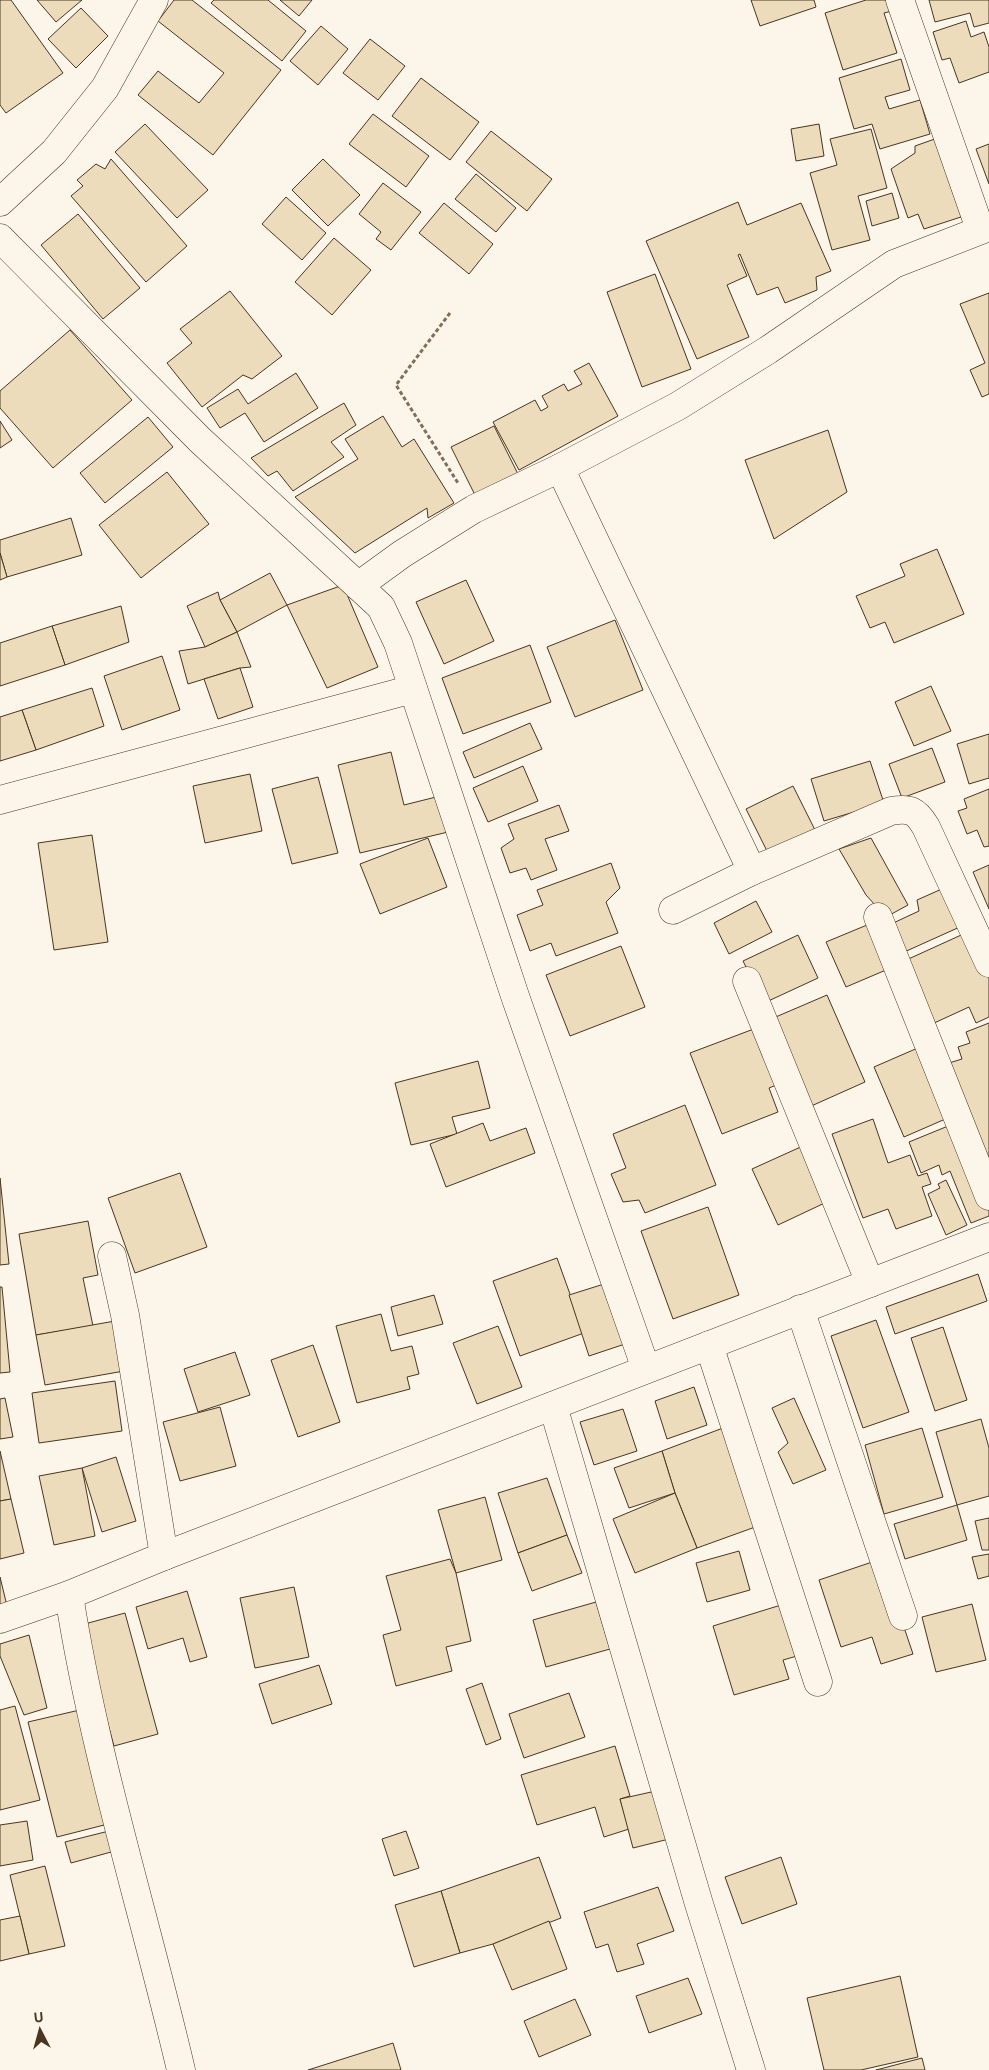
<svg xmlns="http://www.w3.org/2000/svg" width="989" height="2070" font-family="Ubuntu,sans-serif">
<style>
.building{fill:#ecdcbc;stroke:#4a3520}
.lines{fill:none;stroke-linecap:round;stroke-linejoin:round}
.street-casing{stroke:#4a3520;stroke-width:29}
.secondary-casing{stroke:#4a3520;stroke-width:29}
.path{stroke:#7f6f5c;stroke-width:3;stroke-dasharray:4 2.5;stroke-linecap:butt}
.street{stroke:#fbf6e9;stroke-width:28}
.secondary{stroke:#fbf6e9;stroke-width:28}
</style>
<rect width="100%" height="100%" fill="#fbf6e9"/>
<g class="building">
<path d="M0,0H11L63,73L6,113L0,105Z"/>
<path d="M37,0H82L56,22Z"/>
<path d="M174,0H192L281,70L213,155L138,95L158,71L199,103L224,73L158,21Z"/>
<path d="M214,0H268L306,31L282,61L211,3Z"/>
<path d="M280,0H312L299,16Z"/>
<path d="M751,0H814L816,7L760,26Z"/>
<path d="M866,0H892L896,10L884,13L897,53L843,70L825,13Z"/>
<path d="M929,0H989V23L974,27L970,13L935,22Z"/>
<path d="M81,8L108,36L76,68L48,39Z"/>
<path d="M966,21L971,37L984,32L989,47V72L959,83L950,58L942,60L933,32Z"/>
<path d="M321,26L348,49L318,85L290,61Z"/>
<path d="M370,39L405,66L378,100L343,73Z"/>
<path d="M901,59L910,90L885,97L889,109L920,100L930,134L880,149L872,124L854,129L839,78Z"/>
<path d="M421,78L479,122L450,160L392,116Z"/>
<path d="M373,114L429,156L406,187L349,144Z"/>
<path d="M145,124L208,190L177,218L115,152Z"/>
<path d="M819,124L824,156L796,161L791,129Z"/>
<path d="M871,129L887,188L858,196L870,240L832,250L810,173L837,165L830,139Z"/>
<path d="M491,131L552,179L527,211L466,162Z"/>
<path d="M946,135L964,216L924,229L918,214L908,218L891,169L915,153V146Z"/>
<path d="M989,144V184L976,149Z"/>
<path d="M111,159L187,246L146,282L71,196L83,186L77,180L96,164L105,169Z"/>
<path d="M323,159L360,195L328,226L292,190Z"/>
<path d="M476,174L516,208L496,232L455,199Z"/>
<path d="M383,183L421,212L391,250L376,239L381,232L359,214Z"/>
<path d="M892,193L899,218L872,226L866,201Z"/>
<path d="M286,197L326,233L302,260L262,224Z"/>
<path d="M738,202L747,225L801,203L831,271L816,277L817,290L785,303L778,287L757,295L740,254L738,255L747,276L727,285L749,337L697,359L646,241Z"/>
<path d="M444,203L493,244L469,274L419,233Z"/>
<path d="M78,214L140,288L103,319L41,245Z"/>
<path d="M334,238L371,270L332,315L295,282Z"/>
<path d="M655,274L691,369L642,387L607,292Z"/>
<path d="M230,291L282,356L252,379L243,375L202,407L167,363L192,343L180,329Z"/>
<path d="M989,293V394L982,397L970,370L985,363L960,304Z"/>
<path d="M70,330L132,400L53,468L0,408V391Z"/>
<path d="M589,363L618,416L519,470L493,422L535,400L541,411L548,407L542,396L564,384L568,391L582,384L574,371Z"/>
<path d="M296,373L318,408L264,442L245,413L220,428L207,408L238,389L248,404Z"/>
<path d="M344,403L356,425L331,442L344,457L293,491L277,471L268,476L251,458Z"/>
<path d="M383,416L402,447L414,439L454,503L428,518L427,508L355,553L295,497L358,459L345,439Z"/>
<path d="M148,417L173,447L105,503L80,473Z"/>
<path d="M0,421L12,440L0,448Z"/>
<path d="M494,426L518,474L475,495L451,447Z"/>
<path d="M828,430L847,492L774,539L745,460Z"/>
<path d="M167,472L209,524L141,578L99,525Z"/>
<path d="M71,518L82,555L7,577L0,553V540Z"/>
<path d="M937,549L964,614L894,643L885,622L870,628L856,596L905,576L900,564Z"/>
<path d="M0,553L7,577L0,580Z"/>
<path d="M270,573L287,605L237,632L220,600Z"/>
<path d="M466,580L494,641L444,664L416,602Z"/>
<path d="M343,585L378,667L327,688L287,605Z"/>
<path d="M218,592L220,600L237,632L205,647L187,606Z"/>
<path d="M121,606L129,642L65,665L52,626Z"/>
<path d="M615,620L643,690L575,717L547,647Z"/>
<path d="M52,626L65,665L0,686V643Z"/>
<path d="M237,632L251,667L240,668L188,684L179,651L205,647Z"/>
<path d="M530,645L551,702L463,734L442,678Z"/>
<path d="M162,656L180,710L122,730L104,676Z"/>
<path d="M240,668L253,707L218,719L204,679Z"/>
<path d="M931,686L951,731L914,746L895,702Z"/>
<path d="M92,688L104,726L36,750L22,710Z"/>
<path d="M22,710L36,750L0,761V717Z"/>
<path d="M530,723L542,749L474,778L463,752Z"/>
<path d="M989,734V778L969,784L957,744Z"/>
<path d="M932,748L945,782L902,798L889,764Z"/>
<path d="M391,752L404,805L440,796L448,832L360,853L338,765Z"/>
<path d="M870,761L884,803L824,821L811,779Z"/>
<path d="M523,766L538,801L488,822L473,788Z"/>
<path d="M250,774L262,831L205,843L193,786Z"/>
<path d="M318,777L338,853L292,864L272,789Z"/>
<path d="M793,786L815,830L768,853L746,809Z"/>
<path d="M989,789V846L984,847L977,830L967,834L958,811L967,808L964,799Z"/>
<path d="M559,805L569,831L545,839L557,870L531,880L526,868L510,873L501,848L514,839L508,824Z"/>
<path d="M92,835L108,942L54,950L38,843Z"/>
<path d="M428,838L447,887L380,914L360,864Z"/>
<path d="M871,838L908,905L886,917L866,895L839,849Z"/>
<path d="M611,863L620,888L606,902L618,933L556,956L551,943L530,951L517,915L543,905L537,890Z"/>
<path d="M989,865V909L973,872Z"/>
<path d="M944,888L962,926L902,953L889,925L919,911L917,900Z"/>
<path d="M756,901L772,932L729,954L714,923Z"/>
<path d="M867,925L886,970L846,987L826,942Z"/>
<path d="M970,931L989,972V1017L976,1023L969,1007L932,1024L904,961Z"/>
<path d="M798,935L818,978L764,1003L743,961Z"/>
<path d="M621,946L645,1007L570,1036L546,975Z"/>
<path d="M827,995L865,1082L809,1107L771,1019Z"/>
<path d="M989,1023V1166L949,1063L962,1059L958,1047L970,1043L966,1032Z"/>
<path d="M759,1027L781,1083L769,1088L778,1112L722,1134L690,1053Z"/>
<path d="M920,1047L950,1117L904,1137L874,1067Z"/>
<path d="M478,1061L490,1108L452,1117L457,1134L411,1145L395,1083Z"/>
<path d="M685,1105L716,1185L645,1213L639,1200L623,1202L611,1174L626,1168L613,1134Z"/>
<path d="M873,1119L888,1163L910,1155L918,1176L927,1173L931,1184L922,1187L932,1216L896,1229L888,1209L863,1218L832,1134Z"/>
<path d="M483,1123L490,1141L526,1128L535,1153L446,1187L430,1144Z"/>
<path d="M953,1124L989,1210V1216L971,1223L950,1171L942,1175L939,1165L921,1173L909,1142Z"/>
<path d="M805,1145L831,1200L778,1225L752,1169Z"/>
<path d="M180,1173L207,1247L135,1273L108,1198Z"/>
<path d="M0,1178L9,1264L0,1265Z"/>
<path d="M946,1180L967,1225L946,1235L928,1194L940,1188L938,1184Z"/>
<path d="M708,1207L739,1295L673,1319L641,1231Z"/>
<path d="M88,1221L98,1275L83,1278L93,1326L36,1335L19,1234Z"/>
<path d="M557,1258L584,1333L520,1356L493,1281Z"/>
<path d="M978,1274L987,1301L895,1334L886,1307Z"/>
<path d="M604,1284L625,1344L589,1356L569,1295Z"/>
<path d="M0,1287H2L10,1372L0,1373Z"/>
<path d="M434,1295L443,1324L398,1336L391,1307Z"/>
<path d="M381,1314L391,1351L412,1346L419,1374L407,1377L410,1389L357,1403L336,1326Z"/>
<path d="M876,1320L909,1412L863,1428L831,1336Z"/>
<path d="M115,1321L124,1371L45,1385L36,1335Z"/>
<path d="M498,1326L522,1387L477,1404L453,1343Z"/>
<path d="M943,1327L967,1400L935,1411L911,1338Z"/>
<path d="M313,1345L340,1422L298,1437L271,1360Z"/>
<path d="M235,1352L250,1395L198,1412L184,1369Z"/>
<path d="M115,1381L122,1431L39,1443L32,1393Z"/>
<path d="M694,1387L707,1425L667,1439L655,1401Z"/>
<path d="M5,1398L13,1437L0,1439V1399Z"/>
<path d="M794,1398L826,1470L793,1484L778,1452L788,1443L772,1408Z"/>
<path d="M220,1407L236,1466L180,1481L163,1422Z"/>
<path d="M623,1409L637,1451L594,1465L580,1422Z"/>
<path d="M981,1419L989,1448V1496L957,1505L936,1432Z"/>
<path d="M723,1428L758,1526L697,1548L675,1493L662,1451Z"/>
<path d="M922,1428L943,1497L884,1514L865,1445Z"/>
<path d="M0,1451L11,1499L0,1501Z"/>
<path d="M662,1451L675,1493L629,1508L614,1468Z"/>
<path d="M116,1457L136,1521L102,1532L82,1468Z"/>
<path d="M82,1468L95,1536L54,1545L39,1476Z"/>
<path d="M547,1478L567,1535L518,1553L498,1493Z"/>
<path d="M675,1493L697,1548L635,1573L613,1519Z"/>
<path d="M485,1497L502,1560L456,1573L438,1510Z"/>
<path d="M11,1499L24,1553L0,1559V1501Z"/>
<path d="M957,1505L967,1540L905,1559L894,1524Z"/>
<path d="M989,1518V1550H982L975,1521Z"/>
<path d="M567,1535L582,1573L532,1591L518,1553Z"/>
<path d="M739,1551L750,1590L707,1602L696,1563Z"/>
<path d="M989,1554V1576L978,1579L972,1557Z"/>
<path d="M450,1559L456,1573L471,1641L446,1647L452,1671L396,1686L383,1635L401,1630L386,1576Z"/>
<path d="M881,1559L913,1654L881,1664L872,1637L841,1647L819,1580Z"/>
<path d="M0,1577L7,1606L0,1608Z"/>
<path d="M294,1587L309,1657L255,1668L240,1598Z"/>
<path d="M187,1591L207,1657L190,1662L183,1638L148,1649L136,1607Z"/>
<path d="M596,1602L610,1649L546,1667L533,1620Z"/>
<path d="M972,1604L986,1660L936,1672L922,1617Z"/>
<path d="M781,1605L797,1656L783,1660L789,1679L734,1695L713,1626Z"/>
<path d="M125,1613L158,1734L114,1746L81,1625Z"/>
<path d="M29,1635L47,1708L24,1715L0,1656V1644Z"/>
<path d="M319,1665L332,1704L272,1724L259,1684Z"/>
<path d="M482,1683L501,1739L486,1745L466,1689Z"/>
<path d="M569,1693L585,1737L524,1758L509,1714Z"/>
<path d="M15,1706L40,1800L0,1810V1710Z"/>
<path d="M84,1709L112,1823L57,1837L28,1722Z"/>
<path d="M615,1746L630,1796L620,1799L629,1829L604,1837L595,1807L537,1825L521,1775Z"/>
<path d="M660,1790L673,1838L633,1848L620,1799Z"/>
<path d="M27,1821L33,1860L0,1866V1825Z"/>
<path d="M117,1829L122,1849L71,1863L65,1842Z"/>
<path d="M406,1831L419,1868L394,1876L382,1839Z"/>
<path d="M539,1857L561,1918L493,1944L460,1953L441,1891Z"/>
<path d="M781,1857L797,1904L742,1924L725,1877Z"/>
<path d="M45,1866L65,1946L29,1954L10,1875Z"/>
<path d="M658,1887L674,1931L637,1944L644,1964L617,1972L608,1944L596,1948L584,1912Z"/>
<path d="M441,1891L460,1953L414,1967L395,1905Z"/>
<path d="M20,1916L29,1954L0,1961V1920Z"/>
<path d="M549,1921L567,1969L512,1990L493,1944Z"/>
<path d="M900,1976L918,2057L861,2070H824L807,1998Z"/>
<path d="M688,1978L702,2014L649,2033L636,1996Z"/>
<path d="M575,1999L591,2035L539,2057L524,2021Z"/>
<path d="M393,2043L401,2070H308Z"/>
<path d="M922,2058L925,2070H876Z"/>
</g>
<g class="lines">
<defs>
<g id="street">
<path d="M900,0L980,229"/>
<path d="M0,202L54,152L105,88L154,0"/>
<path d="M0,238L200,440L381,607L398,643L515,996L646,1369"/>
<path d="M560,468L752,871"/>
<path d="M358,586L402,554L474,509L560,468L678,406L768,350L894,264L989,227"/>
<path d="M0,800L413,689"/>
<path d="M673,910L752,871L891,811C910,808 916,810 926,827L989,963"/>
<path d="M878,917L989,1196"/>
<path d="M747,981L870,1283"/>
<path d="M112,1256L125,1315L164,1556"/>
<path d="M800,1309L903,1616"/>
<path d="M709,1345L818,1682"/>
<path d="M553,1406L699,1904L751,2070"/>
<path d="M69,1595C94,1756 144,1912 181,2070"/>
</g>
<path id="secondary" d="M0,1619L69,1595L164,1556L989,1237"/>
</defs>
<use href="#street" class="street-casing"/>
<use href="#secondary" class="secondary-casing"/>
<path class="path" d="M450,313L396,385L458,483"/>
<use href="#street" class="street"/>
<use href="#secondary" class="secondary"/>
</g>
<g transform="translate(40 2030) rotate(354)" stroke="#fbf6e9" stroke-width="4" paint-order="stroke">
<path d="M0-4L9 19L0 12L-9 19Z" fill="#4a3520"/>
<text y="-8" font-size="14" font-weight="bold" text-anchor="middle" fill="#4a3520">U</text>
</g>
</svg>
